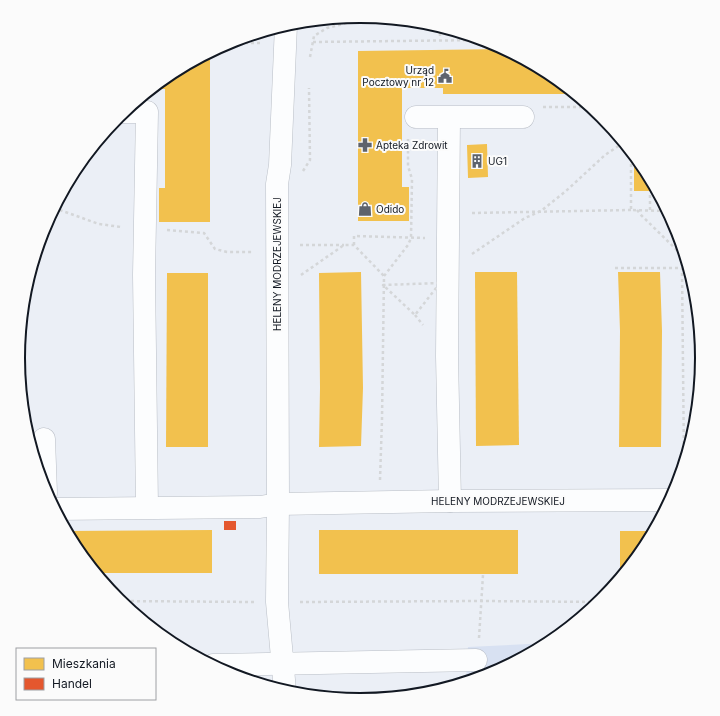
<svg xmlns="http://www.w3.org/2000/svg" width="720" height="716" font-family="Inter,sans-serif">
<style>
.green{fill:#d8e1f2}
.homes{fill:#f2c14e}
.shops{fill:#e4572e}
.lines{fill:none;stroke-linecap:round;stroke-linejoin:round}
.minor-casing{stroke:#b9bec6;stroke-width:23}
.path{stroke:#d4d6d8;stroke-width:2.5;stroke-dasharray:3 3;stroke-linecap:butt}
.minor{stroke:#fcfdfe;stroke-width:22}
.labels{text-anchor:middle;stroke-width:4;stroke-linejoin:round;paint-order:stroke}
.poi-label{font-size:10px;fill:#121822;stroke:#fbfbfb;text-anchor:start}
.street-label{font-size:10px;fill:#121822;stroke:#fbfbfb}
.rim{fill:none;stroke:#121822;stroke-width:2}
</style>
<rect width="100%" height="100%" fill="#ebeff6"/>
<path class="green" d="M549,643L491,674L466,682L468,647Z"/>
<g class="homes">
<path d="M505,49L550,74L575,94H443V88H402V187H409V221H358V51Z"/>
<path d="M210,52V222H159V188H165V89H152L170,74Z"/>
<path d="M487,144L488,177L468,178L467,145Z"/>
<path d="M634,155L644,168L657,191H634Z"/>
<path d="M361,272L363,388L361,446L319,447L320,388L319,273Z"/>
<path d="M475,272H517L519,445L476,446Z"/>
<path d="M618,272H660L662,331L661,447H619L620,331Z"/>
<path d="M167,273H208V447H166Z"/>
<path d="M212,530V573H96L76,548L66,531Z"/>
<rect x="319" y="530" width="199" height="44"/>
<path d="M620,531H653L644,548L622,576H620Z"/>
</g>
<rect class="shops" x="224" y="521" width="12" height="9"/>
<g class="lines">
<defs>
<g id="minor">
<path d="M123,112H147L144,275L147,507"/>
<path d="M416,117H523"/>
<path d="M449,118L447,356L450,501"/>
<path d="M44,439L46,493"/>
<path d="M55,509L260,507L278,504L450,501L670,500"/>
<path d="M213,665L476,660"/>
<path d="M285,691L277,602L278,504L277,184L280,165L286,25"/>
</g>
</defs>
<use href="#minor" class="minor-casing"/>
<g class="path">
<path d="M440,27V39"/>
<path d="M313,42L483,40"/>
<path d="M227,43H260"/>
<path d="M310,57L314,36L327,28L355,21H407"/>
<path d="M543,107H590"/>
<path d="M631,152V210L667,211"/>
<path d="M303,171L310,160L309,88"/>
<path d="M54,208L99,224L121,227"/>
<path d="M637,210L641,215L686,259"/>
<path d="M650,210V194"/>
<path d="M472,213L631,210"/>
<path d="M167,230L204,233L215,249L227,252H254"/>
<path d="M300,245H344"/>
<path d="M354,245V236L425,238"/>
<path d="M472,254L525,218L541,211L566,191L605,155L623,143"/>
<path d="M682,257V268"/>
<path d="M615,268H682L684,463"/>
<path d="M301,275L344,245H354L384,276"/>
<path d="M440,283L415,315L383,285Z"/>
<path d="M415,315L423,325"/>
<path d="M380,480L382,419L384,276L408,245L411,238L412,179L408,166V139"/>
<path d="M119,601L255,602"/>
<path d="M300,602L482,601L599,602"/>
<path d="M479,638L483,575"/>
</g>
<use href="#minor" class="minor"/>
</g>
<defs>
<symbol id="civic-bare" viewBox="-9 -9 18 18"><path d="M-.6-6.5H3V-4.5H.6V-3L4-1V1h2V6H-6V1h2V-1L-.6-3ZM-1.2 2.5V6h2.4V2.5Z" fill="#5e636c" stroke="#fbfbfb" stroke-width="2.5" paint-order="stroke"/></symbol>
<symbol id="pharmacy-bare" viewBox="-9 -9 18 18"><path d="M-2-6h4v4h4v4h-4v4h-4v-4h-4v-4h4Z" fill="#5e636c" stroke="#fbfbfb" stroke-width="2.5" paint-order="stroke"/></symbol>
<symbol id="building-bare" viewBox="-9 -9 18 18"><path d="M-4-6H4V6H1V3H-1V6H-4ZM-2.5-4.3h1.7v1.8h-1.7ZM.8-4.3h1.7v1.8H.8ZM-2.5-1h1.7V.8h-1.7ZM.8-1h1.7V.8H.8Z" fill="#5e636c" stroke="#fbfbfb" stroke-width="2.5" paint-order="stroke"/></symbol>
<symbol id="shop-bare" viewBox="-9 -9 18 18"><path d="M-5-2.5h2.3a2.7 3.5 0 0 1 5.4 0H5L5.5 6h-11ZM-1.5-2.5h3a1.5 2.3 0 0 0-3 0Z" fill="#5e636c" stroke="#fbfbfb" stroke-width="2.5" paint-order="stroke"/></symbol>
</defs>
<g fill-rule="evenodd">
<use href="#civic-bare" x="435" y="66" width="20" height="20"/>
<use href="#pharmacy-bare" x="355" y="135" width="20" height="20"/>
<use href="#building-bare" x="467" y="151" width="20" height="20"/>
<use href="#shop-bare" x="355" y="199" width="20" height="20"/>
</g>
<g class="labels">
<g class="poi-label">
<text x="434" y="74" text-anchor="end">Urząd<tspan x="434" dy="12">Pocztowy nr 12</tspan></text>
<text x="376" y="149">Apteka Zdrowit</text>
<text x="488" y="165">UG1</text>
<text x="376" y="213">Odido</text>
</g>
<g class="street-label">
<text transform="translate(277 264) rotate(-90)" y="4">HELENY MODRZEJEWSKIEJ</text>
<text x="498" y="505">HELENY MODRZEJEWSKIEJ</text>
</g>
</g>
<path d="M0 0H720V716H0ZM25 358a335 335 0 1 1 670 0a335 335 0 1 1-670 0Z" fill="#fbfbfb" fill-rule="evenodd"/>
<path class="rim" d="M25 358a335 335 0 1 1 670 0a335 335 0 1 1-670 0Z"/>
<rect x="16" y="648" width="140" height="52" fill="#fbfbfb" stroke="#9ea0a4"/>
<rect x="24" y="658" width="20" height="12" fill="#f2c14e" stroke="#9ea0a4"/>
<text x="52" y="668" font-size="12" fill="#121822">Mieszkania</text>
<rect x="24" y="678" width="20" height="12" fill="#e4572e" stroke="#9ea0a4"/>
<text x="52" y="688" font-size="12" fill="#121822">Handel</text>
</svg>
